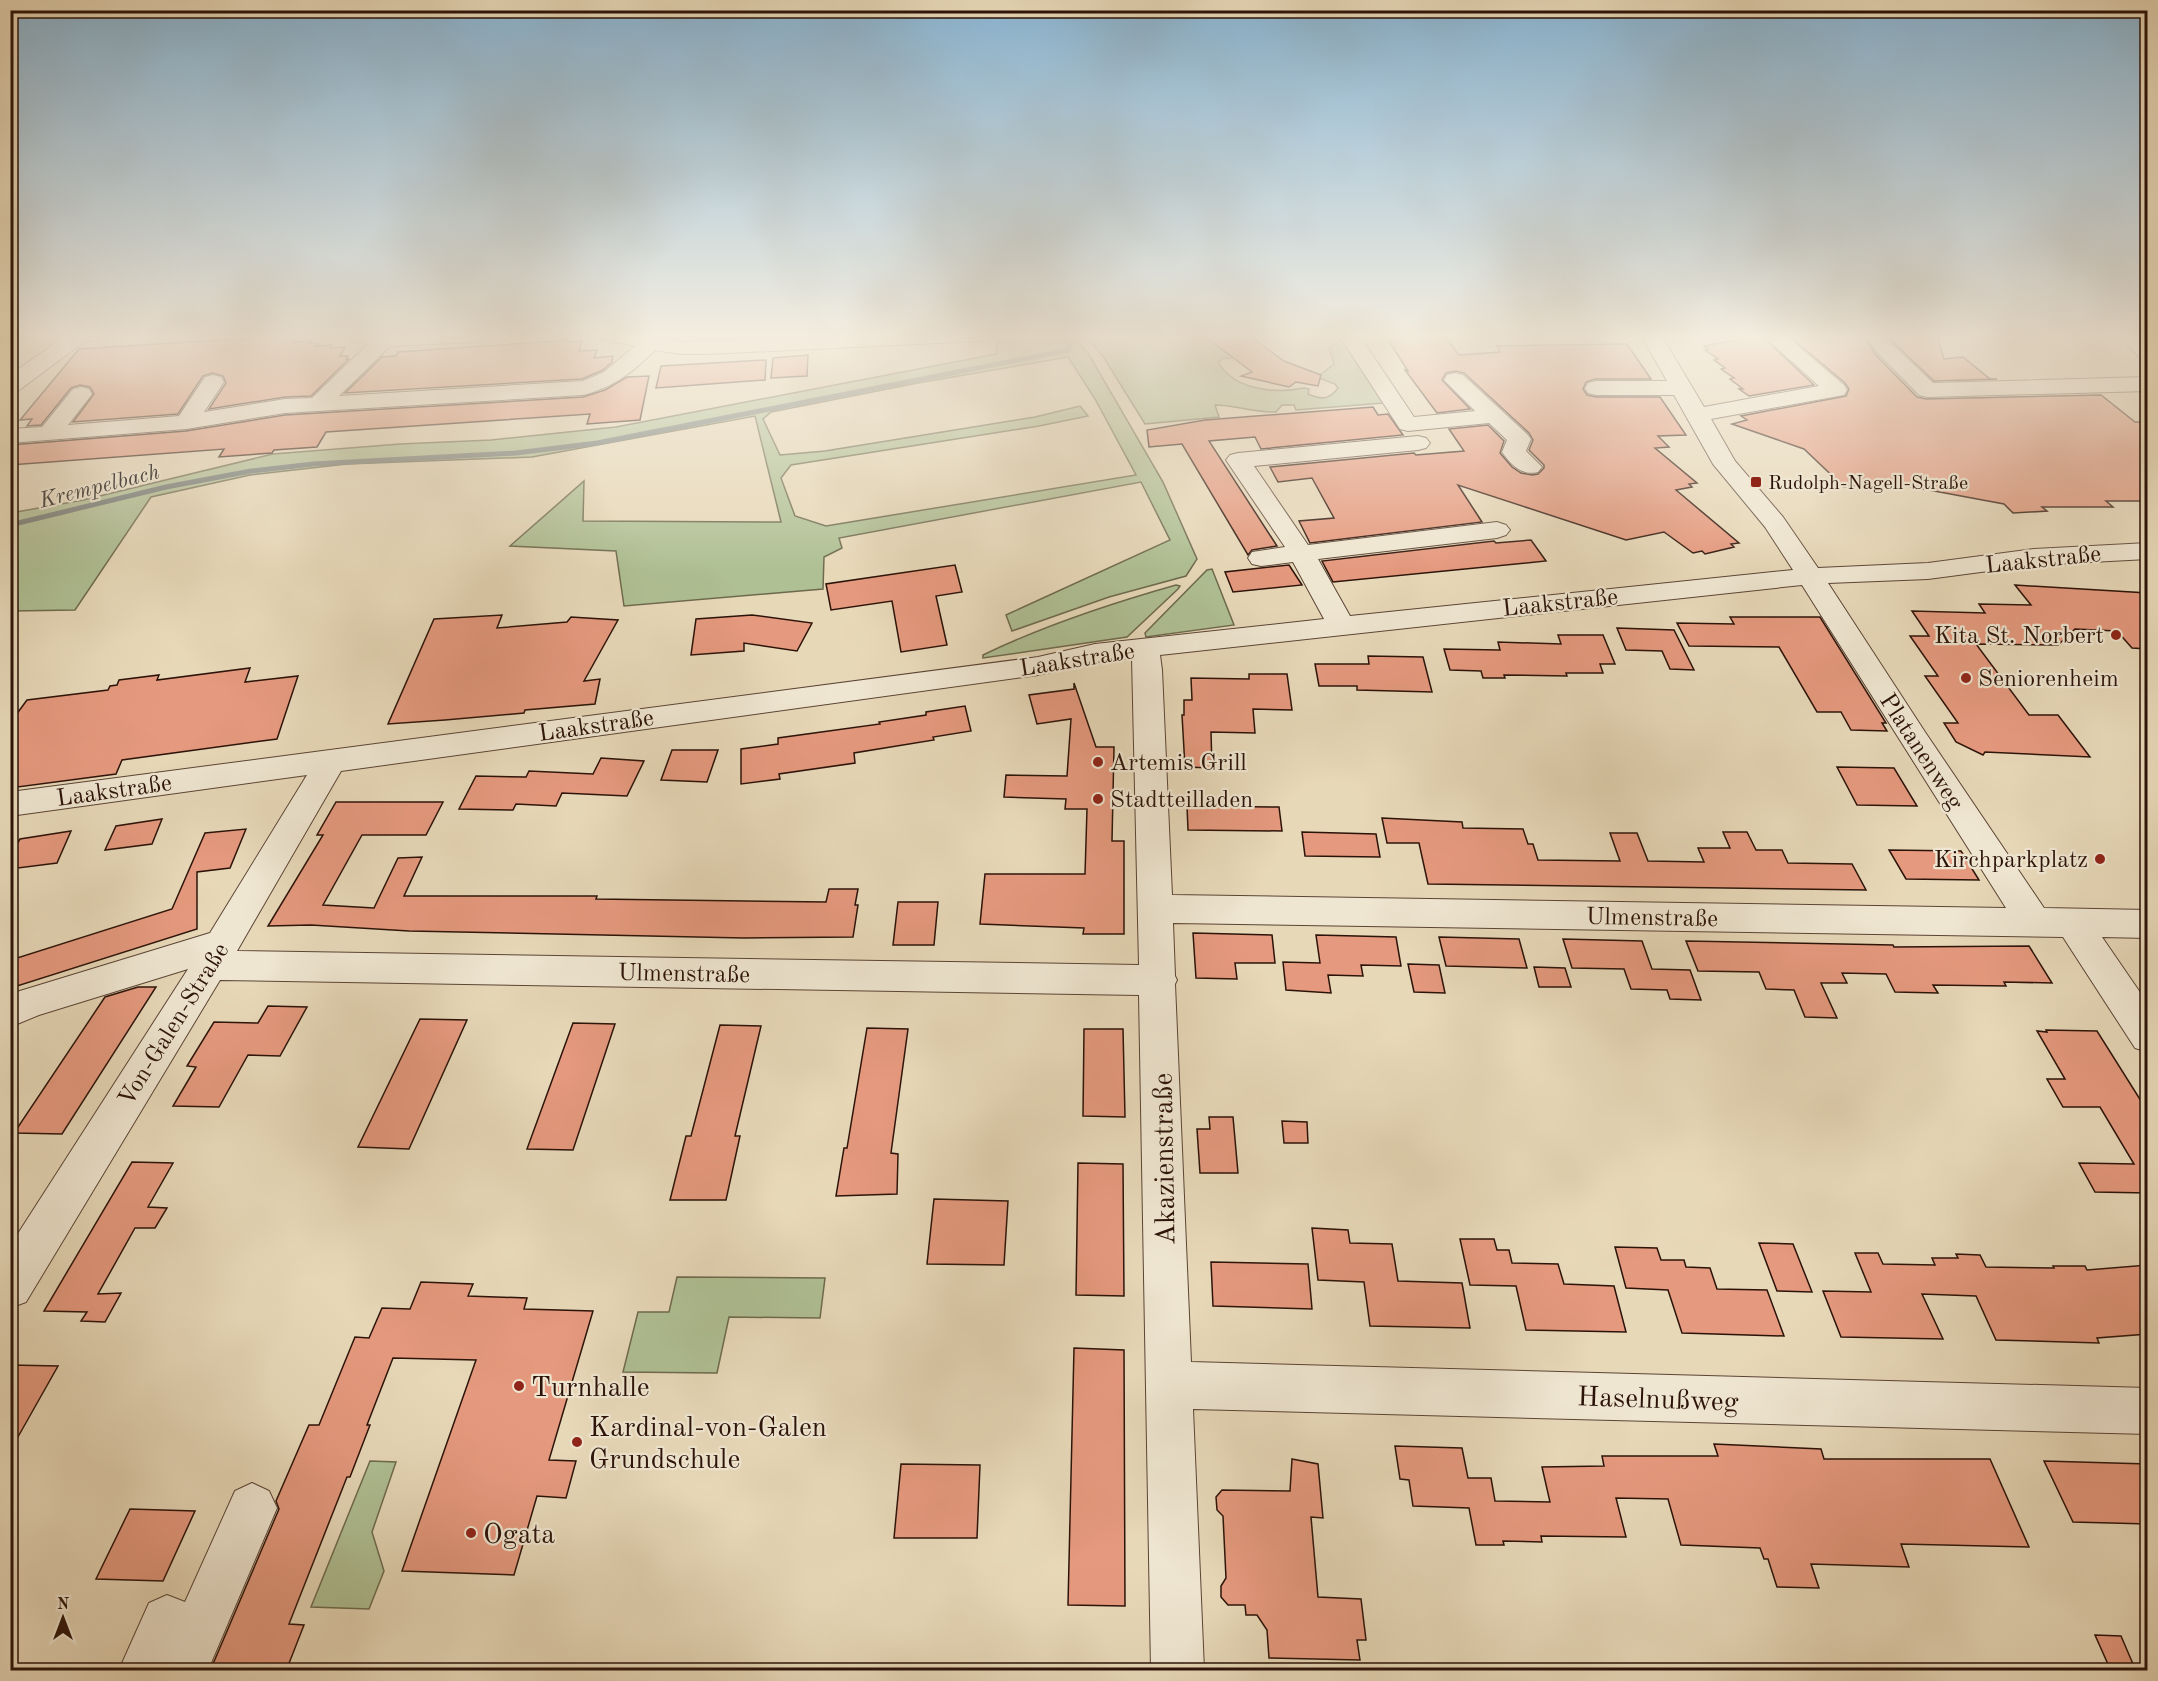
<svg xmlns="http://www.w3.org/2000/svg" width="2158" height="1681" font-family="'Old Standard TT',serif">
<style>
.green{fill:#afc094;stroke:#6e6a4e;stroke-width:1.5;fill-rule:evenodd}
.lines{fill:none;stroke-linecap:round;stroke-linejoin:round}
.stream{stroke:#6e7673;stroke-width:5}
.building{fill:#e5997e;stroke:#2c1309;stroke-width:1.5}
.minor-casing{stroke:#5b4435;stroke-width:2}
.minor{fill:#efe6d1;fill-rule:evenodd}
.poi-dot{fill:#8f2418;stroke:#efe6d1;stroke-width:2}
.labels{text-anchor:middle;stroke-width:4.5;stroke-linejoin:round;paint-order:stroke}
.far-poi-label{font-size:20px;fill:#2c1309;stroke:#efe6d1;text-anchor:start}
.far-water-label{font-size:22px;font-style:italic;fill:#524d47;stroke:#efe6d1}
.street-label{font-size:24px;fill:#2c1309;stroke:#efe6d1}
.poi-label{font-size:24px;fill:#2c1309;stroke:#efe6d1;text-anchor:start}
.near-street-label{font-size:28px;fill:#2c1309;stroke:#efe6d1}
.near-poi-label{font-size:28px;fill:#2c1309;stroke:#efe6d1;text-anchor:start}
</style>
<rect width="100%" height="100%" fill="#e7d8b8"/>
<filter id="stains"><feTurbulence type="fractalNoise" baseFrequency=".00333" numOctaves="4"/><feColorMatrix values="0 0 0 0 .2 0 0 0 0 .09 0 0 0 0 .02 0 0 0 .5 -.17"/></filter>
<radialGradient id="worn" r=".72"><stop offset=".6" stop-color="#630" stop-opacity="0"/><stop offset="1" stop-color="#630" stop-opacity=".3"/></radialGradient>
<g class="green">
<path d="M1056,335H1071L1088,353L1163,482L1197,559L1186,576L1109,597L1012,631L1006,615L1170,540L1141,482L839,538L842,548L824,557L823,589L624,606L616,551L510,546L584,481L583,521L781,522L755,416L532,457L347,464L250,475L151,497L75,610L11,611V513L83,500L273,454L400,444L491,440L616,427L996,354L997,341ZM1068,357L1095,399L1136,475L826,526L795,516L781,478L791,465L1039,426L1088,416L1080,406L1035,417L825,451L780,455L763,419L771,412L918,383Z"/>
<path d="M1088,335H1219L1205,336L1233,358H1224L1218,362C1234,390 1274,394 1304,388L1309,389L1308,394C1322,400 1329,400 1338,388L1335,384L1317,377L1334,364L1329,348L1341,339L1383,403L1296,410L1294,405H1282L1276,412C1254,413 1236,405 1215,405L1219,417L1145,424L1104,358L1086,336Z"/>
<path d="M1212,569L1234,625L1146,637L1145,633L1207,570Z"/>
<path d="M1176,585L1180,586L1178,589L1127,637L983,658V655C1045,625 1109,604 1176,585Z"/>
<path d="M677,1277L825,1278L820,1318L729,1317L717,1373L623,1372L638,1312H669Z"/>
<path d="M370,1461L396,1462L372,1532L384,1571L369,1609L311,1607Z"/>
</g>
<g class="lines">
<path class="stream" d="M10,525L166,487L251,471L313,464L516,453L597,443L1069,350V345L1062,335"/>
</g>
<g class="building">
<path d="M298,335L294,342L312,341L310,343H318L316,346L332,345L330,348L345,347L340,356H348L346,359H349L311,396L285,397L209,409L226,383L223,376L212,373L203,376L178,414L73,422L94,394L90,387L80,385L71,388L41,425L27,426L32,419L20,420L79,349Z"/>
<path d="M1203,335H1248L1284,361L1321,375L1318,386L1296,382L1289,387L1241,376L1252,372Z"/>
<path d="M1385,335H1444L1459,355L1500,352L1497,346L1627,344L1651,379H1595L1586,382L1583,389L1587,395L1596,397H1660L1686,435L1658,436L1669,447L1655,448L1697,483L1689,484L1692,487L1676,490L1739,543L1731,544L1734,547L1705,554L1702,551L1693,553L1664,532L1626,540L1458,485L1482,522L1310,543L1299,521L1334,518L1312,478L1278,482L1270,467L1414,453L1416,455L1464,451L1449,429L1488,425L1504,441L1500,453L1512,467L1521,473L1532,475L1538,474L1544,468V465L1529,450L1533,440L1529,433L1464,373L1456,371L1446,373L1442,380L1470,409L1437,413L1405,370L1408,371Z"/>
<path d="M1736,335H1761L1814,385L1749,396L1739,389H1743L1730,379L1734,378L1721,369L1725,368L1714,360L1718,359L1705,350L1709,349L1704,346L1743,339Z"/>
<path d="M1788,335H1864L1875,354L1917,397L1926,399L2101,395L2135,422H2148V501H2106L2113,507H2042L2047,511L2013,513L2004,504L1902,485L1897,480L1844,487L1804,449L1732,424L1747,420L1741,416L1846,396L1849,389L1845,383Z"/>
<path d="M1888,335H1937L1944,359L1963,357L1990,379H1997L1934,381L1894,343Z"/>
<path d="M569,340L568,342L582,341L579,351L597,350L594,358L613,356L612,362L603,370L582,379L345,393L382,357L396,356L398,352Z"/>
<path d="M808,355L807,376L771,378L773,358Z"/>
<path d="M766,360L765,380L656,388L661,366Z"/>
<path d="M649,376L640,420L587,424L590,414L326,432L317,447L274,450L272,453L219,457L224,449L10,465V445L186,431L285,415L583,397L605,390L627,377Z"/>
<path d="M1373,407L1378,415L1388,414L1403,435L1261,449L1255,437L1209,441L1277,546L1252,550L1248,555L1182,444L1149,447L1147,430L1205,420Z"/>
<path d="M1531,540L1546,561L1333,582L1322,561L1494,541L1496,543Z"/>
<path d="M955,565L962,592L936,596L947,645L901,652L892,601L831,610L826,584Z"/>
<path d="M1289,565L1302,585L1233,592L1225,572Z"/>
<path d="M2015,585L2148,593V649L2132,648L2117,631L2075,629L2058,645L1976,644L2029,715H2058L2090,757L1985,752L1983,755L1956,742L1944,723H1958L1925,676H1938L1910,636H1929L1912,611L1985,613L1979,604L2031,605Z"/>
<path d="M502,615L497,628L567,622L571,617L618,620L584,681L600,679L595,704L525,710L524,713L445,720L388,724L434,619Z"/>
<path d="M752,615L812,623L797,651L744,643V651L691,655L696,619Z"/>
<path d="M1730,617H1820L1886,723H1882L1887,731L1851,730L1841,712H1817L1779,647L1689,646L1677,623L1734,624Z"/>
<path d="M1617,628L1674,630L1694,670L1670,669L1662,651L1626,650Z"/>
<path d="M1558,635H1603L1615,664H1600L1603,673H1566L1567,676L1504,675L1505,678H1483L1481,671L1450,670L1444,649L1500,650L1498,642L1561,644Z"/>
<path d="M1368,656L1423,657L1432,692L1357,690V686H1319L1315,664H1369Z"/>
<path d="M250,668L245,682L298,676L277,739L122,760L116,774L10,788V723L27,700L108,690L110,686L117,685L119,680L159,675L157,680Z"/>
<path d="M1249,674H1287L1292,710L1253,709L1255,733L1211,732L1212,768L1185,767L1182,715H1184V700H1192L1191,678L1249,679Z"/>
<path d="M1074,683L1096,747H1114L1112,841H1124V934H1083L1084,928L980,924L985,874H1085L1087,809H1065L1066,799L1004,797L1006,775L1067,776L1071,719L1037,724L1029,695L1074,689Z"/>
<path d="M965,706L971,731L933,737L934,740L854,753L855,763L779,774L780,779L741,784V749L778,744V738L880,724L879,722L926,715V712Z"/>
<path d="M672,750H718L707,782L661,780Z"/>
<path d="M601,758L644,761L627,796L562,793L556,806L516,804L513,810L459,809L476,776L526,777L529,771L593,774Z"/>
<path d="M1837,767L1894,768L1917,806L1857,805Z"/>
<path d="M336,802H443L426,835H362L323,905L374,908L398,858L422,857L404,896H597L596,899L826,902L829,889H858L855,905H858L853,937L744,938L409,931L311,925L268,926L323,835H317Z"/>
<path d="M1187,806L1279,807L1282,831L1188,830Z"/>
<path d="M1382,818L1462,822L1463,828L1523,829L1528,844H1533L1538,860L1620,861L1610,833H1637L1648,861L1704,862L1698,848H1730L1723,832H1747L1756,850H1782L1788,863L1852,864L1866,890L1428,884L1419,843H1387Z"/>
<path d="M162,819L152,844L105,850L116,826Z"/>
<path d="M246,829L230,868L197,872V929L14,987L17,958L172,909L205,833Z"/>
<path d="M71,831L57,863L10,869V857L20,839Z"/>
<path d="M1302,832L1376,834L1380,857L1305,856Z"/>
<path d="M1889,850L1961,851L1979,880L1906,879Z"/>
<path d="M898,902H938L934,945H893Z"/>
<path d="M1193,933L1272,935L1275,963H1235L1237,979L1196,978Z"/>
<path d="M1316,935L1396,937L1401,966L1361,965L1363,976L1328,975L1331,993L1286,990L1283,962L1320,963Z"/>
<path d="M1439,937L1519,939L1527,968L1446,966Z"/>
<path d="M1563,939L1642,941L1652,969L1690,970L1701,1000L1670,999L1667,990L1631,989L1624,969L1572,968Z"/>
<path d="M1686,941L1893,945L1894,947L2029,946L2052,983L2004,982L2006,986L1933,985L1938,993L1895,992L1886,974L1842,973L1847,983H1821L1837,1018L1805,1017L1794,990L1766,989L1759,972L1698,971Z"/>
<path d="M1408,964L1439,965L1445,993L1414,992Z"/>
<path d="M1534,967L1565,968L1571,987H1539Z"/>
<path d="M138,987H156L62,1134L14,1133L105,997Z"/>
<path d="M268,1006L307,1007L280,1056L248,1055L219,1107L173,1106L196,1067L187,1066L214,1022L258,1023Z"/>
<path d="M420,1019L467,1020L409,1149L358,1147Z"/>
<path d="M573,1023L615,1024L573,1150L527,1149Z"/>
<path d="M720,1025L761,1026L735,1136H740L726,1200H670L686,1136H691Z"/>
<path d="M867,1028L908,1029L891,1153L898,1154L897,1194L836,1196L844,1148H847Z"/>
<path d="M1084,1029H1123L1125,1117L1083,1116Z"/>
<path d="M2046,1030L2097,1031L2148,1112V1193L2095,1192L2079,1163L2134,1164L2100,1107H2063L2047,1079H2065L2037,1031L2047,1032Z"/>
<path d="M1209,1117H1233L1238,1173H1200L1197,1129H1210Z"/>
<path d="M1282,1121L1307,1122L1308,1143H1284Z"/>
<path d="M132,1162L173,1163L148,1207L167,1208L155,1228H135L98,1294L121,1293L105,1322L81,1321L87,1312L44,1311Z"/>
<path d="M1078,1163L1123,1164L1124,1296L1076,1295Z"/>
<path d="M934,1199L1008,1201L1004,1265L927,1264Z"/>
<path d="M1312,1228L1348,1230L1350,1243L1392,1244L1398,1281L1462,1283L1470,1328L1370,1326L1364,1282L1318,1280Z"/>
<path d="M1460,1239H1494L1497,1250H1509L1512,1263L1558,1264L1564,1284L1614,1286L1626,1332L1526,1330L1516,1286L1470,1285Z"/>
<path d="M1759,1243L1793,1244L1812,1292L1777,1291Z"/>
<path d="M1615,1247L1657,1248L1661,1260H1684L1686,1267L1710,1268L1717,1289L1767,1290L1784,1336L1682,1333L1668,1290L1626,1288Z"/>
<path d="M1855,1253H1878L1883,1264L1935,1265L1932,1258H1958L1956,1254L1980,1255L1986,1267L2054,1268L2053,1266H2085L2087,1270L2148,1265V1334L2097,1338L2099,1343L1996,1340L1976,1296L1922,1294L1943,1339L1841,1337L1823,1291L1871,1292Z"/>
<path d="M1211,1262L1308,1264L1312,1309L1213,1306Z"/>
<path d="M421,1282L473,1284L468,1296L527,1298L524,1309L593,1311L549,1460L576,1461L566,1498L537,1496L514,1575L402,1571L476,1360L393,1358L367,1425H370L350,1477H347L289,1624L304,1625L286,1671H210L279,1509L276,1501L309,1425H319L355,1337L369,1338L382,1308L410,1309Z"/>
<path d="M1074,1348L1124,1350L1125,1606L1068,1605Z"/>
<path d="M10,1365L58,1366L10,1451Z"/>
<path d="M1714,1444L1821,1449L1824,1459H1990L2029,1547L1901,1544L1909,1567L1811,1564L1819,1588L1777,1587L1768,1559H1764L1760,1548L1681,1545L1668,1499L1616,1498L1626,1537L1541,1536L1542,1542L1503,1541L1504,1545H1476L1469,1508L1413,1506L1409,1480L1400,1479L1395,1446L1462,1448L1468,1478H1491L1495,1501L1550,1502L1542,1467L1604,1466L1602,1456H1718Z"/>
<path d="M1292,1459L1318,1464L1323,1518L1311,1517L1318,1597L1361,1599L1366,1640H1357L1360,1660L1269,1658L1267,1630L1257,1615H1246L1245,1605H1228L1221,1597V1586L1226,1578L1223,1516L1217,1510L1216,1497L1222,1490L1290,1491Z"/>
<path d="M2044,1461L2148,1464V1524L2073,1522Z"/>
<path d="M901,1464L980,1465L977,1538H894Z"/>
<path d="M130,1509L195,1511L163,1581L96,1579Z"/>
<path d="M2095,1635L2121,1636L2136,1671H2111Z"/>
</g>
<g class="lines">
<defs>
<g id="minor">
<path d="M59,335H119L116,339L85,341L18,391L10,392V375L61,339Z"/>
<path d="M345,335H507L504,339L497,341L390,346L339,396L583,381L604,372L635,346L600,339L597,335H639L680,342L859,335H990L987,339L980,341L707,354H680L655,350C633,372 614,387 583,395L285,413L186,429L10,443V429L42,427L73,389L81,387L89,389L92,394L68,425L179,416L205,377L213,375L221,377L224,382L204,412L285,399L312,398L368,344L348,339Z"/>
<path d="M1339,335H1359L1414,417L1475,411L1444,380L1447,375L1455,373L1463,375L1527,434L1531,439L1526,451L1542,467L1538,472C1522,476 1511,465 1502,452L1507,440L1489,423L1408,431L1400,429Z"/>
<path d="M1641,335H1661L1704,407L1819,386L1763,335H1785L1844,385L1847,390L1844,395L1711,419L1735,461L1783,517L1818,568L1928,563L2034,549L2148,543V559L2034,565L1928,579L1828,583L1925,732L2044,908L2148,910V938L2102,937L2148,1004V1052L2135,1048L2063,937L1173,923L1175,976L1177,980L1175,984L1191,1362L2148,1388V1434L1193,1409L1204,1670H1151L1139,995L220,980L26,1302L10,1308V1246L188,969L39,1015L10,1027V994L210,933L307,775L10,816V792L1038,657L1095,644L1324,619L1293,562L1261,566L1252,564L1248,558L1252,552L1285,547L1226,460L1230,455L1238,453L1418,436L1426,438L1430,443L1426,448L1418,450L1254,466L1308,545L1497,522L1506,525L1510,530L1506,535L1497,538L1318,559L1350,616L1793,570L1765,527L1713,464L1674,395H1596L1588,393L1585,388L1588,383L1596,381H1667ZM1802,585L2006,908L1172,895L1162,670L1160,655ZM1132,658L1139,965L237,951L341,771L1038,675L1095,662Z"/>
<path d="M1866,335H1886L1892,344L1933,383L2148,377V391L1927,397L1919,395L1877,352Z"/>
<path d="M2118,335H2139L2148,343V361L2141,359Z"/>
<path d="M252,1483L269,1491L277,1508L208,1670H119L149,1603L167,1595L185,1602L235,1491Z"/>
</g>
</defs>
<use href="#minor" class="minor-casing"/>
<use href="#minor" class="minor"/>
</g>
<linearGradient id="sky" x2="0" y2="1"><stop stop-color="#89b6d5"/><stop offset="0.59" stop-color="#f4eddf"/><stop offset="1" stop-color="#f4eddf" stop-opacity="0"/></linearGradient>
<rect width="2158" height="570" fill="url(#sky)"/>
<g class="poi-dot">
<rect x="1750" y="476" width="12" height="12" rx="3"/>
<circle cx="2116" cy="635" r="6"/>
<circle cx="1966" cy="678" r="6"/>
<circle cx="1098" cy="762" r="6"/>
<circle cx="1098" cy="799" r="6"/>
<circle cx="2100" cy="859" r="6"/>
<circle cx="519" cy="1386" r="6"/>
<circle cx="577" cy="1442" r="6"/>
<circle cx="471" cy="1533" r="6"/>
</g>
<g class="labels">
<g class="far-poi-label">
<text x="1768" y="489">Rudolph-Nagell-Straße</text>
</g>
<g class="far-water-label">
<text transform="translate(99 485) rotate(-14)" y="8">Krempelbach</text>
</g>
<g class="street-label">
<text transform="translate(2043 559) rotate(-6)" y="8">Laakstraße</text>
<text transform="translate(1560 602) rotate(-6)" y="8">Laakstraße</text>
<text transform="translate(1077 659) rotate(-9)" y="8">Laakstraße</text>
<text transform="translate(596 725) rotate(-8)" y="8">Laakstraße</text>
<text transform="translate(1922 751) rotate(57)" y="8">Platanenweg</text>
<text transform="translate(114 790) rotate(-8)" y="8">Laakstraße</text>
<text transform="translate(1652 917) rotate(1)" y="8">Ulmenstraße</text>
<text transform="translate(684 973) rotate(1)" y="8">Ulmenstraße</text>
<text transform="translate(173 1024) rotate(-58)" y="8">Von-Galen-Straße</text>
</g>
<g class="poi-label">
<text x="2104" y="643" text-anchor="end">Kita St. Norbert</text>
<text x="1978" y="686">Seniorenheim</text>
<text x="1110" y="770">Artemis Grill</text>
<text x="1110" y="807">Stadtteilladen</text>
<text x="2088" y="867" text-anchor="end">Kirchparkplatz</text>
</g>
<g class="near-street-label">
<text transform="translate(1163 1159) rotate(-91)" y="10">Akazienstraße</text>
<text transform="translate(1658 1398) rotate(2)" y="10">Haselnußweg</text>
</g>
<g class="near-poi-label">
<text x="531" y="1396">Turnhalle</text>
<text x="589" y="1436">Kardinal-von-Galen<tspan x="589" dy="32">Grundschule</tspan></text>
<text x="483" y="1543">Ogata</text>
</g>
</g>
<rect width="2158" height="1681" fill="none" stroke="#e7d8b8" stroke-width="36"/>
<rect x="12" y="12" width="2134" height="1657" fill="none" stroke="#2c1309" stroke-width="3"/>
<rect x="18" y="18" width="2122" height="1645" fill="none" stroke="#2c1309" stroke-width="1.5"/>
<g transform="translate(63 1618)" stroke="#efe6d1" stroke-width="4.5" paint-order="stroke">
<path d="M0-4.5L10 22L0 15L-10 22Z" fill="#2c1309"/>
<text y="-9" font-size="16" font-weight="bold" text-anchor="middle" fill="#2c1309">N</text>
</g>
<rect width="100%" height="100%" filter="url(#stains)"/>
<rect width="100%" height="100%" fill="url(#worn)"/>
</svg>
